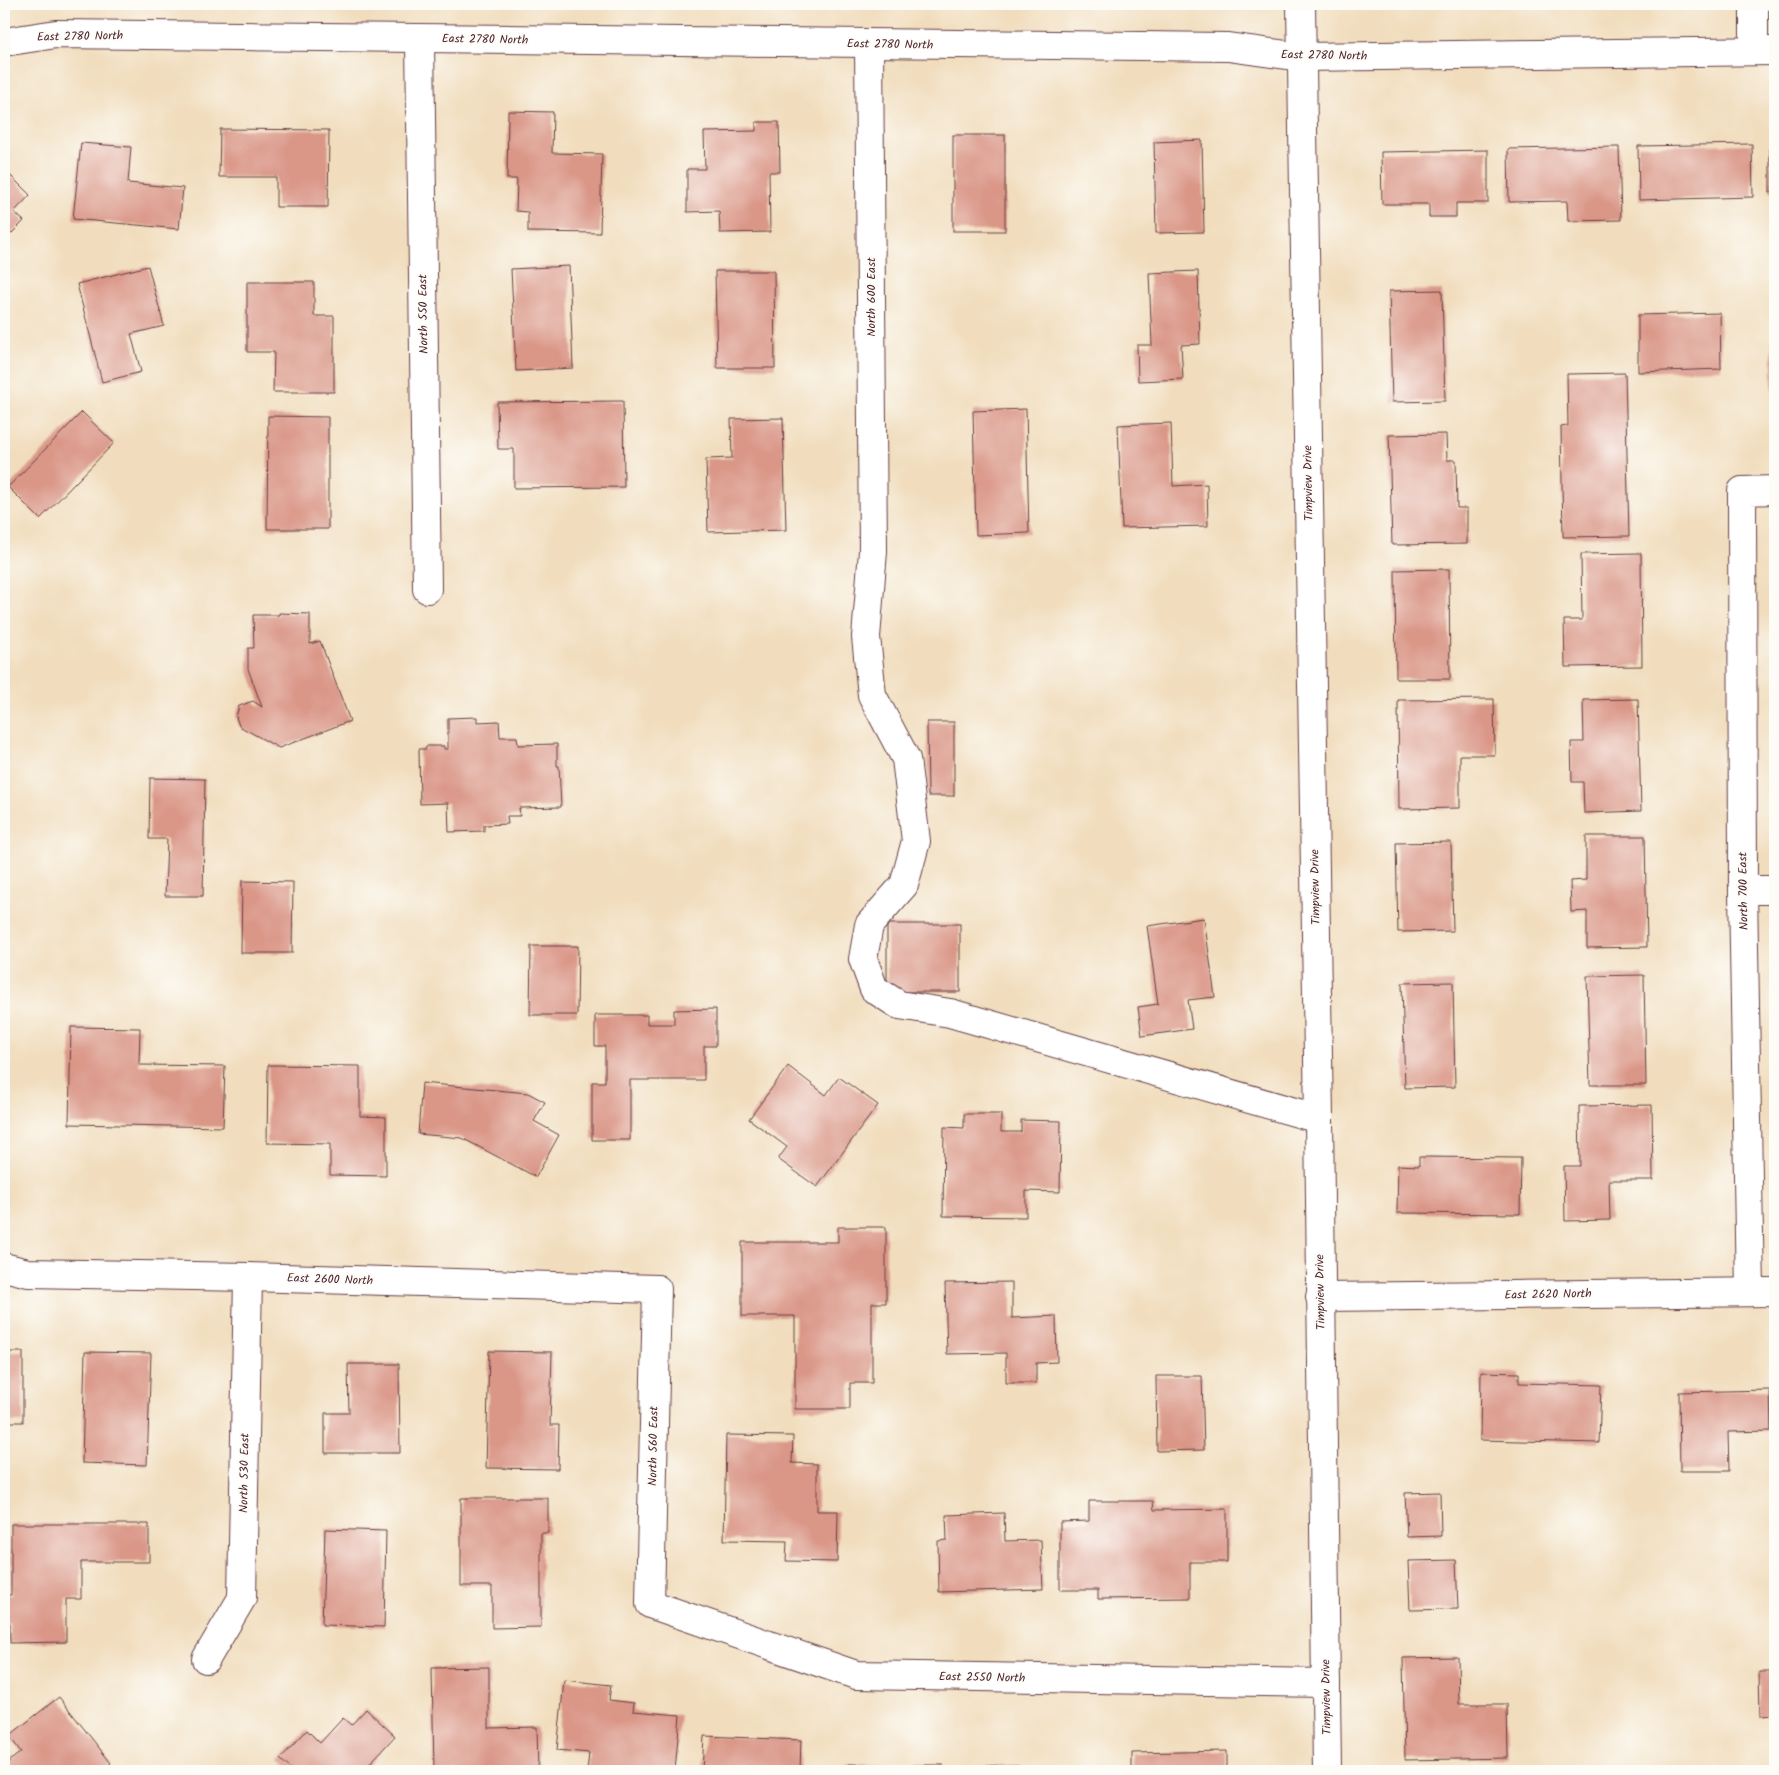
<svg xmlns="http://www.w3.org/2000/svg" width="1779" height="1775" font-family="Kalam,sans-serif">
<style>
.building{fill:#da9788}
.lines{fill:none;stroke-linecap:round;stroke-linejoin:round}
.minor-casing{stroke:#633c41;stroke-width:30}
.minor{stroke:#fff;stroke-width:28}
.labels{text-anchor:middle;stroke-width:4;stroke-linejoin:round;paint-order:stroke}
.street-label{font-size:12px;fill:#4a1f2b;stroke:#fdfcf7}
</style>
<rect width="100%" height="100%" fill="#fdfcf7"/>
<filter id="ink" filterUnits="userSpaceOnUse"><feTurbulence type="fractalNoise" baseFrequency=".02" numOctaves="2"/><feDisplacementMap in="SourceGraphic" scale="10" xChannelSelector="R" yChannelSelector="G"/><feConvolveMatrix kernelMatrix="1 2 1 2 8 2 1 2 1" color-interpolation-filters="sRGB"/></filter>
<filter id="wash" filterUnits="userSpaceOnUse"><feTurbulence type="fractalNoise" baseFrequency=".0096" numOctaves="4" result="noise"/><feDisplacementMap in="SourceGraphic" scale="20" xChannelSelector="R" yChannelSelector="G"/><feGaussianBlur stdDeviation="1.12" result="paint"/><feColorMatrix in="noise" values="0 0 0 0 0 0 0 0 0 0 0 0 0 0 0 0 0 1.4 0 .05"/><feComposite in="paint" operator="in"/></filter>
<g filter="url(#wash)">
<rect width="100%" height="100%" fill="#f1ddbd"/>
<g id="blocks">
<g class="building">
<path d="M508,111L553,112L552,153L602,154L600,233L528,232V212L516,211L517,179H507Z"/>
<path d="M756,122H779L780,172H769L770,232L720,233L719,211L687,212V169H705L704,132L756,131Z"/>
<path d="M220,129L329,130L328,207H276V177H219Z"/>
<rect x="953" y="135" width="52" height="96"/>
<path d="M1202,140L1204,232L1156,233L1154,142Z"/>
<rect x="1770" y="142" width="5" height="50"/>
<path d="M81,143L131,147L128,183L183,188L179,229L73,219Z"/>
<path d="M1752,144L1753,197L1639,200L1638,146Z"/>
<path d="M1619,147L1621,220L1568,221L1567,201L1509,202L1508,149Z"/>
<path d="M1488,150V203H1456V217H1429V204H1382L1381,152Z"/>
<path d="M4,169L30,195L14,212L24,221L4,241Z"/>
<path d="M148,266L164,326L131,334L141,372L102,382L77,284Z"/>
<path d="M569,266L573,368L516,371L511,269Z"/>
<path d="M715,271H774L775,368H717Z"/>
<path d="M1198,271L1200,344L1181,345L1183,379L1138,381L1137,345H1152L1149,273Z"/>
<path d="M247,282H314V316H334V392H273L274,352H247Z"/>
<path d="M1442,290L1445,401L1392,402L1389,291Z"/>
<path d="M1720,313L1721,369L1638,372V315Z"/>
<rect x="1772" y="333" width="3" height="59"/>
<path d="M1625,373L1629,536L1563,537L1561,427L1568,426L1567,374Z"/>
<path d="M623,401L624,487L514,488V449H498L497,402Z"/>
<path d="M1026,409L1029,533L976,535L973,411Z"/>
<path d="M82,412L114,443L40,519L8,487Z"/>
<path d="M268,416L328,417V529H267Z"/>
<path d="M783,418L786,530L708,532L706,459L732,458L731,419Z"/>
<path d="M1171,423L1173,486L1207,484L1208,526L1122,528L1118,425Z"/>
<path d="M1446,434L1447,460H1456L1457,508H1467V544L1392,545L1389,435Z"/>
<path d="M1641,553L1642,666L1565,667L1564,620H1582L1581,554Z"/>
<path d="M1449,569L1450,679H1396L1395,570Z"/>
<path d="M279,613L310,614V644L320,641L350,721L279,748L239,726L236,717L239,706L253,701L262,707L248,669V648H254L253,615H279Z"/>
<path d="M1494,699L1495,755H1460V808L1399,809L1398,700Z"/>
<path d="M1638,699L1641,811L1584,813L1583,782H1572L1571,742H1584L1583,700Z"/>
<path d="M477,717V722L499,721L500,737H517L518,745L557,744V766H559L561,807L519,808L520,816H507L508,824L484,825V831L449,832L448,803L420,804L419,749H426V746H444V749H448V718Z"/>
<path d="M927,722H954V796H928Z"/>
<path d="M150,778L205,779L203,896H165L167,839H149Z"/>
<path d="M1586,836H1645L1647,947L1587,948V911L1571,912L1570,881L1586,880Z"/>
<path d="M1451,842L1453,931L1398,932L1396,843Z"/>
<path d="M242,881L293,882L292,953H241Z"/>
<path d="M1204,918L1215,997L1188,1000L1192,1029L1142,1036L1138,1007L1158,1004L1147,926Z"/>
<rect x="887" y="924" width="73" height="68"/>
<path d="M531,946H578L577,1015H530Z"/>
<path d="M1644,975L1646,1085H1590L1587,976Z"/>
<path d="M1453,982L1455,1087L1405,1088L1402,983Z"/>
<path d="M716,1009V1046H704V1080H630V1140H592V1082H605V1046H595V1015H647V1024H674V1010Z"/>
<path d="M71,1027L140,1028L139,1065L225,1066L223,1127L69,1124Z"/>
<path d="M268,1065L360,1066V1116L386,1117V1176L330,1175V1144L267,1143Z"/>
<path d="M788,1066L826,1095L839,1077L878,1105L817,1187L778,1159L787,1147L749,1119Z"/>
<path d="M422,1083L528,1093L545,1102L534,1121L559,1135L536,1177L462,1138L418,1134Z"/>
<path d="M1652,1105L1653,1180H1609L1610,1220L1565,1221L1564,1166H1580L1579,1106Z"/>
<path d="M964,1114H1001V1132H1021V1120L1061,1121L1060,1192L1026,1191V1217L943,1216L944,1127L964,1128Z"/>
<path d="M1419,1157L1521,1158L1520,1214L1397,1213L1398,1165L1419,1166Z"/>
<path d="M838,1227H886V1303H872V1383H850V1409H795V1316H742V1242H838Z"/>
<path d="M1012,1282V1318L1056,1316L1057,1362L1036,1363V1383H1006V1353L947,1354L945,1283Z"/>
<path d="M489,1351L552,1352L550,1425H559L558,1469L486,1468Z"/>
<rect x="4" y="1352" width="19" height="70"/>
<path d="M85,1352L151,1353L147,1465L82,1463Z"/>
<path d="M348,1364H399L400,1453H325V1413H349Z"/>
<path d="M1481,1372L1519,1373V1383L1601,1385L1599,1443L1480,1440Z"/>
<path d="M1156,1376H1202L1204,1450L1157,1451Z"/>
<path d="M1770,1390L1771,1431L1728,1432L1729,1471H1680L1679,1392Z"/>
<path d="M726,1435L793,1436L792,1463L817,1464V1511H838L837,1562L786,1561L787,1541L724,1540Z"/>
<path d="M1440,1492L1441,1536L1407,1537L1405,1493Z"/>
<path d="M461,1498H548V1533H541V1627L492,1628V1586H461Z"/>
<path d="M1089,1501H1153L1154,1510L1227,1509V1562H1190V1598L1098,1599V1590H1060V1522L1089,1521Z"/>
<path d="M1004,1513L1005,1541L1041,1540L1043,1589L939,1592L938,1541L947,1540L946,1515Z"/>
<path d="M11,1524H149V1562H81V1599H66V1642L10,1643V1623H4V1595H11Z"/>
<path d="M325,1529L386,1531L384,1627L322,1625Z"/>
<path d="M1456,1560L1458,1609L1410,1610L1408,1561Z"/>
<path d="M1458,1657L1459,1704H1507L1508,1758L1405,1760L1403,1658Z"/>
<path d="M489,1667V1728L537,1727L538,1771H434L432,1668Z"/>
<path d="M1759,1672H1775V1715L1760,1716Z"/>
<path d="M564,1680L611,1685L609,1700L634,1703L633,1711L680,1715L675,1771L629,1767V1771H587L589,1753L557,1750Z"/>
<path d="M59,1697L111,1763L101,1771H4V1765L21,1752L9,1736Z"/>
<path d="M366,1709L395,1736L363,1771H293L280,1759L307,1730L320,1743L343,1718L351,1725Z"/>
<path d="M704,1736L801,1740L800,1771H702Z"/>
<path d="M1227,1751V1771H1132V1753Z"/>
<path d="M848,1764L889,1765V1771H848Z"/>
<rect x="914" y="1765" width="29" height="6"/>
<path d="M1019,1765V1771H975V1766Z"/>
</g>
</g>
</g>
<g filter="url(#ink)">
<use href="#blocks" fill-opacity="0" stroke="#633c41" stroke-width="1"/>
<g class="lines">
<defs>
<g id="minor">
<path d="M1301,4L1319,1119L1327,1771"/>
<path d="M1754,4V51"/>
<path d="M420,39L427,589"/>
<path d="M4,42L56,34L1228,47L1301,57L1775,51"/>
<path d="M869,44L873,551L866,637L872,695L906,759L916,841L904,885L869,925L863,959L874,989L899,1005L950,1013L1319,1119"/>
<path d="M1743,890H1775"/>
<path d="M4,1267L28,1273L248,1277L657,1289L650,1604L856,1675L1326,1683"/>
<path d="M1750,1292L1743,890L1742,491L1775,490"/>
<path d="M1320,1297L1775,1292"/>
<path d="M206,1659L242,1598L248,1277"/>
</g>
</defs>
<use href="#minor" class="minor-casing"/>
<use href="#minor" class="minor"/>
</g>
</g>
<g class="labels">
<g class="street-label">
<text transform="translate(80 36) rotate(-1)" y="4">East 2780 North</text>
<text transform="translate(485 39) rotate(1)" y="4">East 2780 North</text>
<text transform="translate(890 44) rotate(1)" y="4">East 2780 North</text>
<text transform="translate(1324 55) rotate(1)" y="4">East 2780 North</text>
<text transform="translate(871 297) rotate(-90)" y="4">North 600 East</text>
<text transform="translate(423 314) rotate(-91)" y="4">North 550 East</text>
<text transform="translate(1308 483) rotate(-91)" y="4">Timpview Drive</text>
<text transform="translate(1315 887) rotate(-91)" y="4">Timpview Drive</text>
<text transform="translate(1743 891) rotate(-91)" y="4">North 700 East</text>
<text transform="translate(330 1279) rotate(2)" y="4">East 2600 North</text>
<text transform="translate(1320 1292) rotate(-91)" y="4">Timpview Drive</text>
<text transform="translate(1548 1294) rotate(-1)" y="4">East 2620 North</text>
<text transform="translate(653 1446) rotate(-89)" y="4">North 560 East</text>
<text transform="translate(244 1473) rotate(-89)" y="4">North 530 East</text>
<text transform="translate(982 1677) rotate(1)" y="4">East 2550 North</text>
<text transform="translate(1326 1697) rotate(-91)" y="4">Timpview Drive</text>
</g>
</g>
<rect width="1779" height="1775" fill="none" stroke="#fdfcf7" stroke-width="20"/>
</svg>
